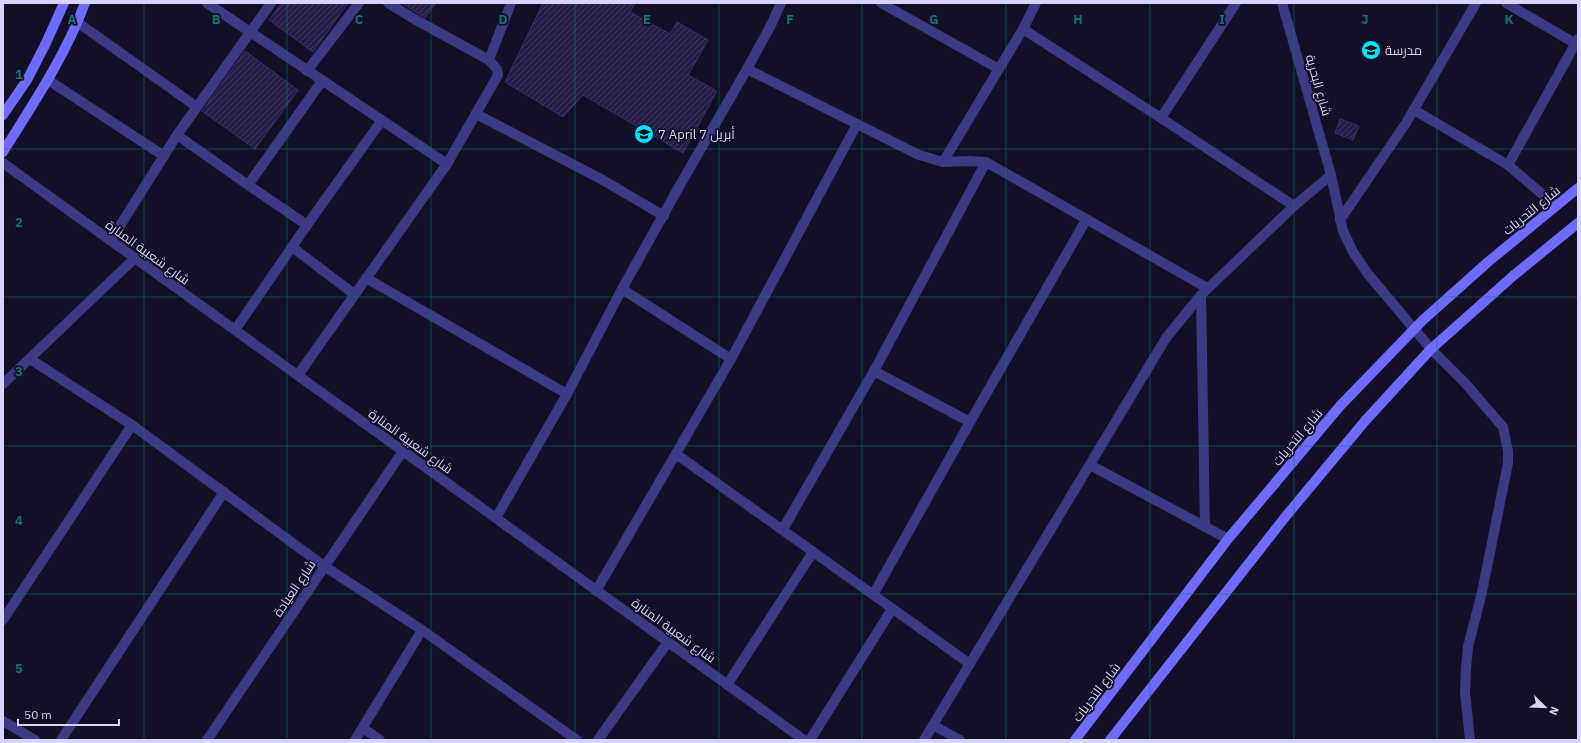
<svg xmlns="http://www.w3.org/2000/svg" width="1581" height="743" font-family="'IBM Plex Sans',Cairo,sans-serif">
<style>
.building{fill:url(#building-hatch);stroke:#3b2d73}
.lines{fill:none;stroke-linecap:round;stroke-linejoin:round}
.street{stroke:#3d3a85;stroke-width:10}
.secondary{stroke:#6f6bff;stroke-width:10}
.grid{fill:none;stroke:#0f766e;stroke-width:1;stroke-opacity:0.55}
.labels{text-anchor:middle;stroke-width:3.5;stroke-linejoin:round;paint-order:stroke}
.poi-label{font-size:13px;fill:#d9d4ff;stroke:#130f26;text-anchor:start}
.street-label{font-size:13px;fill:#d9d4ff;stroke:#130f26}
.grid-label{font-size:13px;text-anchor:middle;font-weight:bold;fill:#0f766e;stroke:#130f26;stroke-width:3.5;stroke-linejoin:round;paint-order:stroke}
</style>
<defs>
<pattern id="building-hatch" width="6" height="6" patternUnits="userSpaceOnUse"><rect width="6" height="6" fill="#241b47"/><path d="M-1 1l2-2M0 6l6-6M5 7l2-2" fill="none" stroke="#433b63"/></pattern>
</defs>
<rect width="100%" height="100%" fill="#130f26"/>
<g class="building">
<path d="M282,3H348L313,52L269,20Z"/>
<path d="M402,3H436L425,18Z"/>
<path d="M543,3H635L630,12L670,34L677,22L708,40L688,75L717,91L683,153L583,95L563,117L505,82Z"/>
<path d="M245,51L298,90L255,149L202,111Z"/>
<path d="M1340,119L1359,126L1353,140L1335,133Z"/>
</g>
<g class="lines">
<g class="street">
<path d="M207,3L447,164"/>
<path d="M881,3L999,69"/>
<path d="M1282,3L1331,175"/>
<path d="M1506,3L1578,45"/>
<path d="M77,22L197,107"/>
<path d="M1023,29L1161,118L1294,206"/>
<path d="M489,60L511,3"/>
<path d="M747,69L919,155L943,162L969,161L986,162L1207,288"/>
<path d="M307,71L359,3"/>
<path d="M48,80L164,156"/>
<path d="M1414,110L1508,165L1556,206"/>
<path d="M476,114L601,179L664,216"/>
<path d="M1161,118L1236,3"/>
<path d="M177,135L248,185L307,225"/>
<path d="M943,162L1023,29L1036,3"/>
<path d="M3,163L804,740"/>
<path d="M1508,165L1578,39"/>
<path d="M248,185L322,81"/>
<path d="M1340,220L1406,123L1476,3"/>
<path d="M111,240L177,135L271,3"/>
<path d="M292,247L354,294"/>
<path d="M366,278L567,394"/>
<path d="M622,289L731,359"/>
<path d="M1201,295L1205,527"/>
<path d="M235,330L307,225L382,120"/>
<path d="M30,359L132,425L324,566L422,630L577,740"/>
<path d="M874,371L970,422"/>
<path d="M298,375L447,164L498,75L497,69L489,60L416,20L388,3"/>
<path d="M3,384L135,258"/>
<path d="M676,454L970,664"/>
<path d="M1090,465L1228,539"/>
<path d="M496,518L567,394L622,289L680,185L747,69L771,25L781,3"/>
<path d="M783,529L874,371L986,162"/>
<path d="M596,591L731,359L857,124"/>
<path d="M873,595L970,422L1086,220"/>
<path d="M3,620L132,425"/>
<path d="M727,685L813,552"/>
<path d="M3,721L35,740"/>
<path d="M933,725L960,740"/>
<path d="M363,728L380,740"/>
<path d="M61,740L224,492"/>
<path d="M207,740L403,451"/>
<path d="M355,740L422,630"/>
<path d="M598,740L668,642"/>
<path d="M810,740L892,609"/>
<path d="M924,740L1166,338L1201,295L1294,206L1331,175L1343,231L1353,252L1368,274L1431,349L1465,383L1503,427L1508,451V463L1482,592L1468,647L1466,668L1465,693L1470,740"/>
</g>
<g class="secondary">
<path d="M3,115L27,80L46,43L64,3"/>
<path d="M3,152C33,104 65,57 85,3"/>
<path d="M1075,740L1228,539L1340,406L1423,320L1488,262L1578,188"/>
<path d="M1110,740L1286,516L1365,421L1431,349L1513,276L1578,223"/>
</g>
</g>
<path class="grid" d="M144,3V740M287,3V740M431,3V740M575,3V740M719,3V740M862,3V740M1006,3V740M1150,3V740M1294,3V740M1437,3V740M3,149H1578M3,297H1578M3,446H1578M3,594H1578"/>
<defs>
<symbol id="school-disc" viewBox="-11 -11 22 22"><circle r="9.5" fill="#00e5ff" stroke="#130f26"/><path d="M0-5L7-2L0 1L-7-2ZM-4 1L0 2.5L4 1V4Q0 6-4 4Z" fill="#111"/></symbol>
</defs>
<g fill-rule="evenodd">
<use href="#school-disc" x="1360" y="39" width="22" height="22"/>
<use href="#school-disc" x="633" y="123" width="22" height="22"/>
</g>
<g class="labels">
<g class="poi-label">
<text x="1385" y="55">مدرسة</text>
<text x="658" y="139">7 April 7 أبريل</text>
</g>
<g class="street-label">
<text transform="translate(1319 85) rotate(74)" y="5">شارع البحرية</text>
<text transform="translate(1531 210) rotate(-39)" y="5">شارع التحريات</text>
<text transform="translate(148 252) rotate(36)" y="5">شارع شعبية المنارة</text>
<text transform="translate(1297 437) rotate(-50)" y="5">شارع التحريات</text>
<text transform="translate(411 441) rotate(36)" y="5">شارع شعبية المنارة</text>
<text transform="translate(294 588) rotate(-56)" y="5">شارع العيادة</text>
<text transform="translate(674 630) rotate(36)" y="5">شارع شعبية المنارة</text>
<text transform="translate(1096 692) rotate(-53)" y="5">شارع التحريات</text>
</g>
</g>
<g class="grid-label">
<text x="72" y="24">A</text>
<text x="216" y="24">B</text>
<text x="359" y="24">C</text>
<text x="503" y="24">D</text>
<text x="647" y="24">E</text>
<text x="790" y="24">F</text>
<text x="934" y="24">G</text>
<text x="1078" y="24">H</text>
<text x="1222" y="24">I</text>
<text x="1365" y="24">J</text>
<text x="1509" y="24">K</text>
<text x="19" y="79">1</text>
<text x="19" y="227">2</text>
<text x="19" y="376">3</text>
<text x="19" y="525">4</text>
<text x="19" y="673">5</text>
</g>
<rect width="1581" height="743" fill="none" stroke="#d9d4ff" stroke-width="8"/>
<g transform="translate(1545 707) rotate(113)" stroke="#130f26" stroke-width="3" paint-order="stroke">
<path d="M0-3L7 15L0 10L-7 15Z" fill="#d9d4ff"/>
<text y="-6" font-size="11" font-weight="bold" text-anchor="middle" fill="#d9d4ff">N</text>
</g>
<path d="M18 719v6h101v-6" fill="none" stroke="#d9d4ff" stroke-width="2"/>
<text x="24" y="719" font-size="12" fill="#d9d4ff" stroke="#130f26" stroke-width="3" paint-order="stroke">50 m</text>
</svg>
